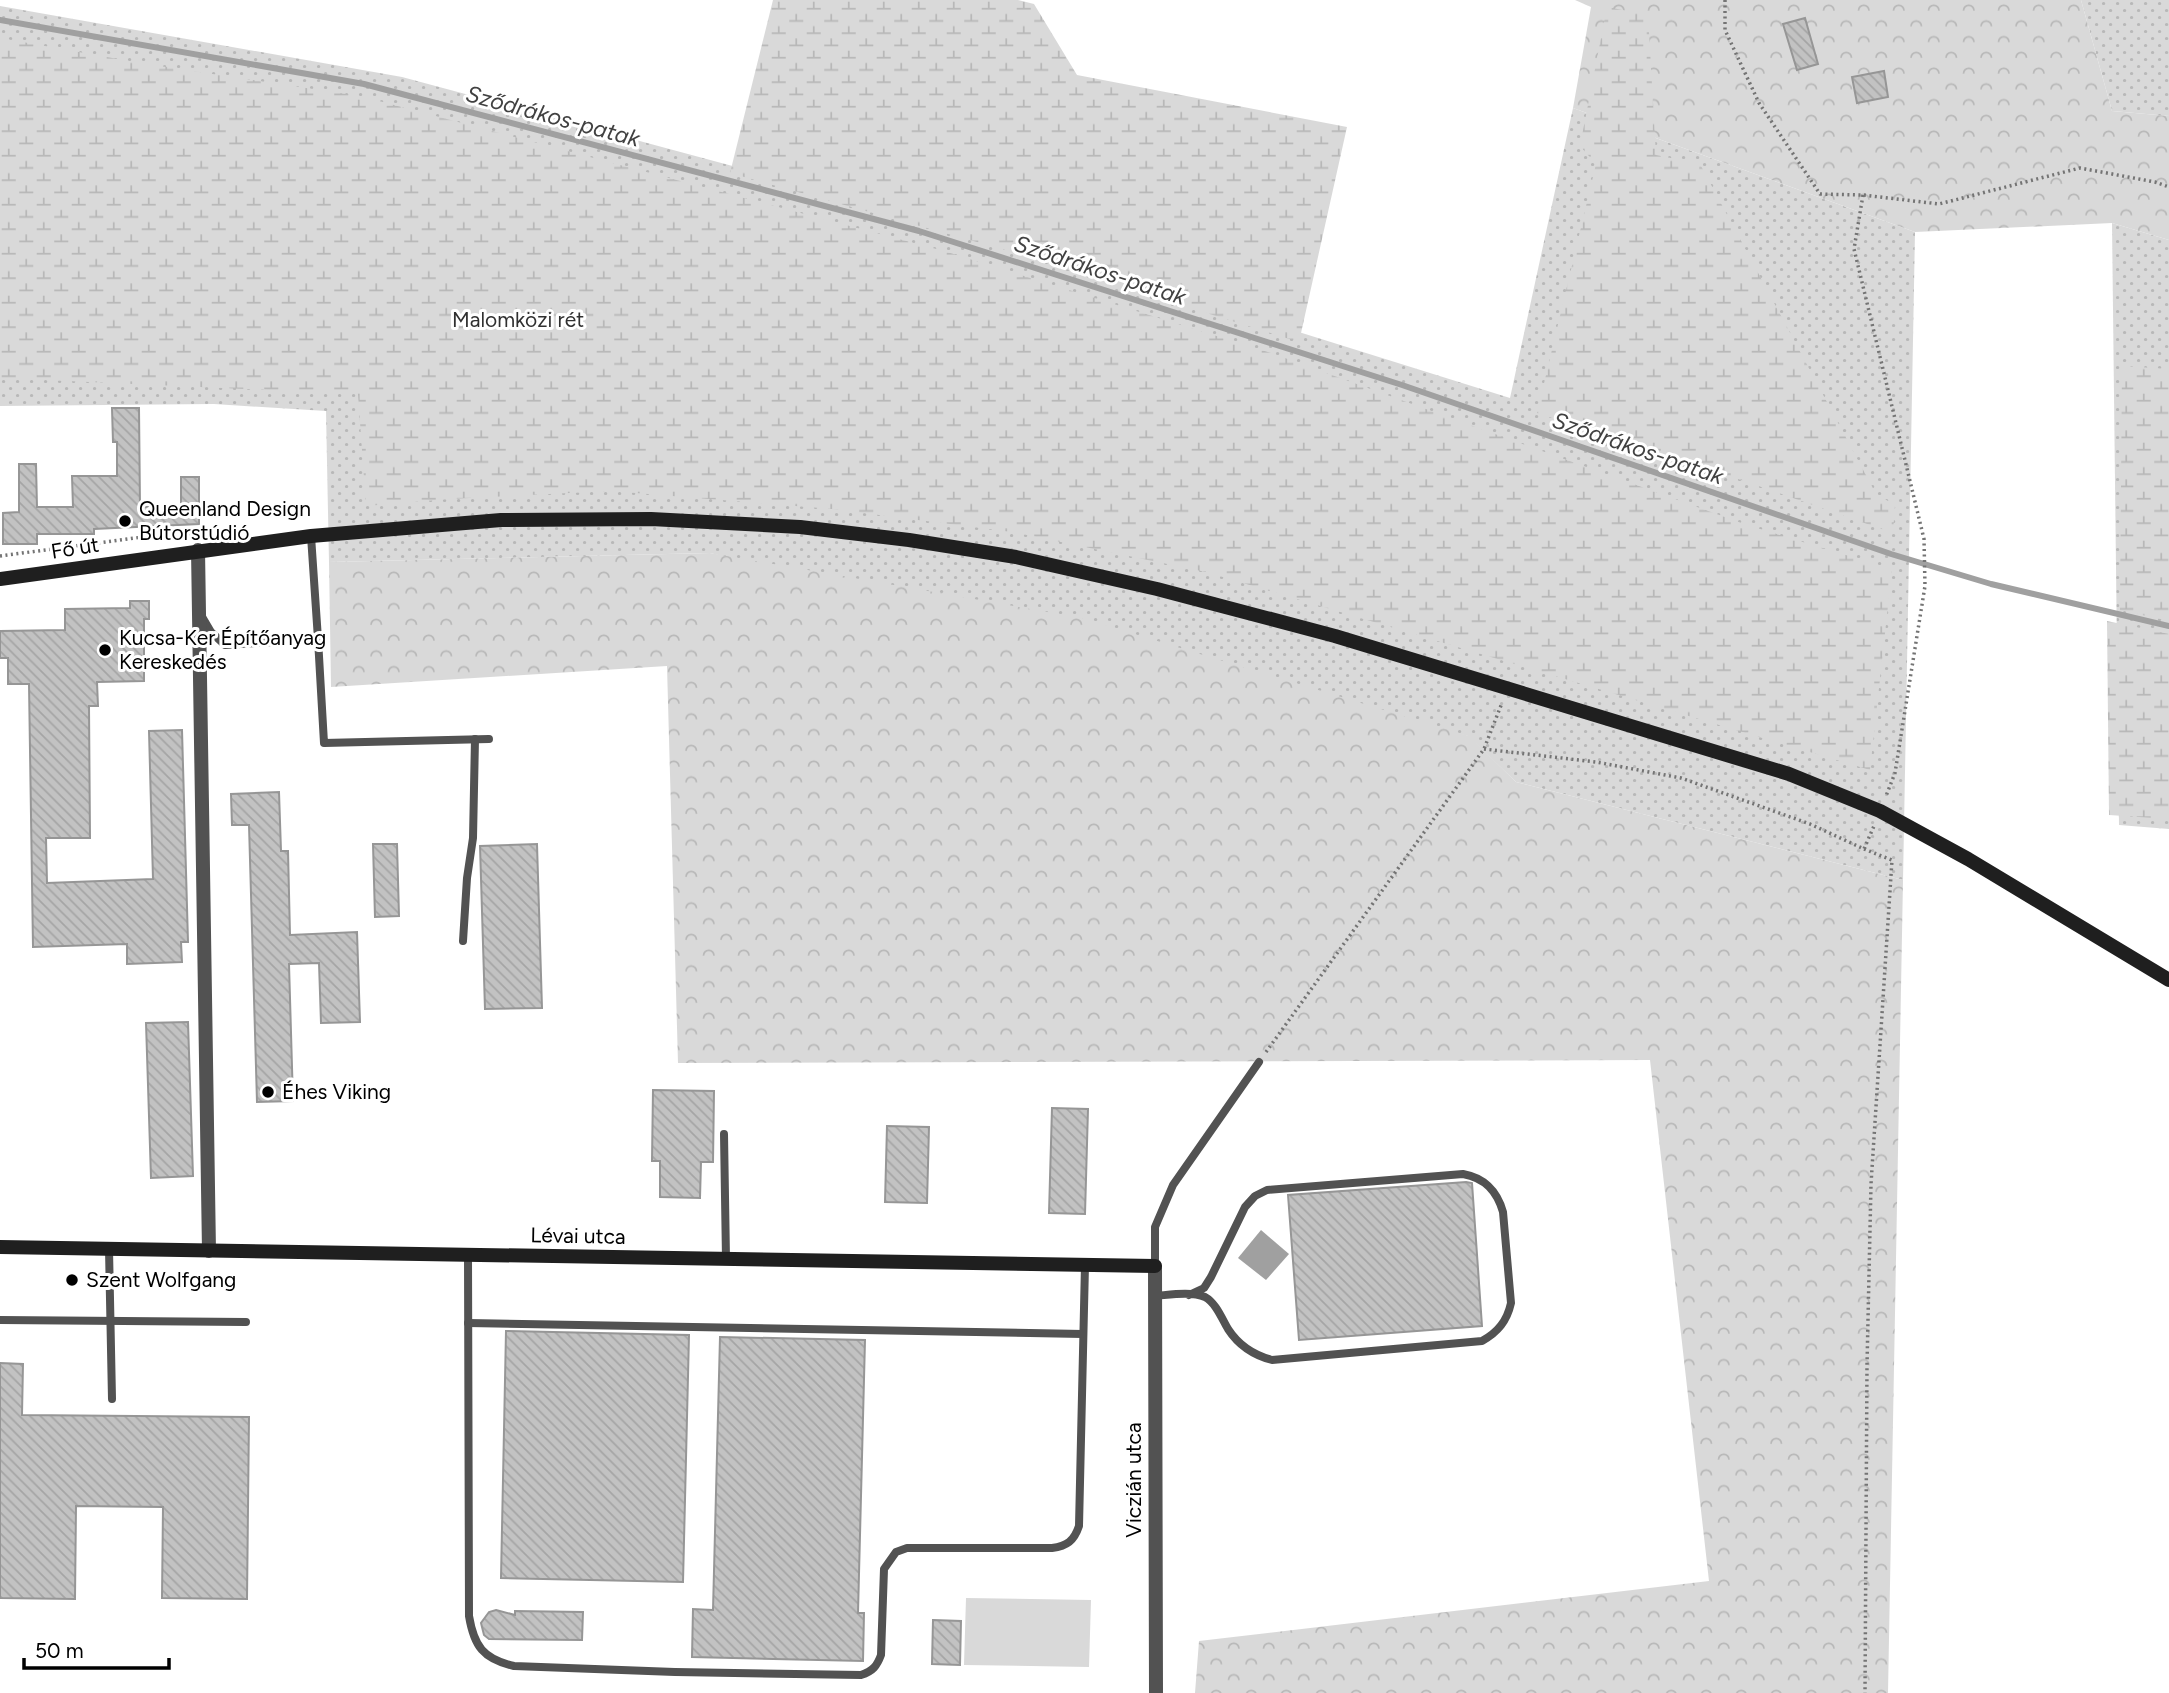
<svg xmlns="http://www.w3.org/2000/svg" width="2169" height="1693" font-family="Figtree,sans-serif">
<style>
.grass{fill:url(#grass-dots)}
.forest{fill:url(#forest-crowns)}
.wetland{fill:url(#wetland-marsh)}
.garden{fill:#d9d9d9}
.water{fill:#a0a0a0}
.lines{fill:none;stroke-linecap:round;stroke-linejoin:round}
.stream{stroke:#a0a0a0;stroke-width:6}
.building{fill:url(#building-back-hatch);stroke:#969696;stroke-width:2}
.path{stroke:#747474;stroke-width:3.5;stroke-dasharray:2 3.5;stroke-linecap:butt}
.lane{stroke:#525252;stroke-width:8}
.street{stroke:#525252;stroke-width:14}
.secondary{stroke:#1f1f1f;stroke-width:14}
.poi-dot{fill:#000;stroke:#fff;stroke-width:2.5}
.labels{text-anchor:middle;stroke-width:6;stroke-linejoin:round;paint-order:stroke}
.park-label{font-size:21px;fill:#303030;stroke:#fff}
.poi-label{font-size:21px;fill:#000;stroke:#fff;text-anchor:start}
.street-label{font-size:21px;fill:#000;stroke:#fff}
.water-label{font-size:23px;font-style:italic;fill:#414141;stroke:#fff}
</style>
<defs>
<pattern id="grass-dots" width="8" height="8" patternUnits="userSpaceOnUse" patternTransform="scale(1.75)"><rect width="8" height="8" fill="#d9d9d9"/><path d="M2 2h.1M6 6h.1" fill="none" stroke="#b8b8b8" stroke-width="1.8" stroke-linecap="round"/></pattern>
<pattern id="forest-crowns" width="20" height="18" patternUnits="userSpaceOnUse" patternTransform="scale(1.75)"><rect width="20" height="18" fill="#d9d9d9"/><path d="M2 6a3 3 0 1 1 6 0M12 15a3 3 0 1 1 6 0" fill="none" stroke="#b8b8b8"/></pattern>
<pattern id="wetland-marsh" width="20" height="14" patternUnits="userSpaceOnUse" patternTransform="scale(1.75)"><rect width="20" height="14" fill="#d9d9d9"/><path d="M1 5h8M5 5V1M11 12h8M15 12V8" fill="none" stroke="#b8b8b8"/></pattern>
<pattern id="building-back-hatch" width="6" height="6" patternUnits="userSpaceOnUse" patternTransform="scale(1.75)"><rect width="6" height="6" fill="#c2c2c2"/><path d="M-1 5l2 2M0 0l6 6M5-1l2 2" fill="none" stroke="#a5a5a5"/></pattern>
</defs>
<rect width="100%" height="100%" fill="#fff"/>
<g class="grass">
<path d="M2081,0H2169V116L2112,111Z"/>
<path d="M0,6L402,77L989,235L1510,398L1573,108L1915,232L1903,880L1516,782L1468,736L710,553L329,562L326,411L214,404L0,406Z"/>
<path d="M2112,223L2169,240V829L2119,825Z"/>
</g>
<g class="forest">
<path d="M1575,0H2081L2112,111L2169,116V240L2112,223L1915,232L1573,108L1591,7Z"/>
<path d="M710,553L1082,618L1469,736L1516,782L1903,880L1888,1693H1195L1199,1641L1709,1581L1650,1060L678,1063L667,666L331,687L329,562Z"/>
</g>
<g class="wetland">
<path d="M773,0H1018L1034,4L1077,75L1347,127L1299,342L1002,249L730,173Z"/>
<path d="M1607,7L1648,15L1656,155L1700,164L1876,494L1895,505L1893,533L1744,481L1537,413L1596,164L1580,146Z"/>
<path d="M0,38L146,64L360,96L944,251L1271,353L1747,525L1892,569L1870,770L1206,572L1012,532L832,509L611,491L449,499L366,506L358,394L0,378Z"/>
<path d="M2122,366L2169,369V621L2120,610Z"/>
<path d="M2107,621L2169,634V819L2109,815Z"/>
</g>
<path class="garden" d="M966,1598L1091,1600L1089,1667L964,1665Z"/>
<path class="water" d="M1261,1230L1289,1254L1266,1280L1238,1258Z"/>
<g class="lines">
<path class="stream" d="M0,20L364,84L919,231L1402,385L1891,554L1991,584L2169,626"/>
</g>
<g class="building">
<path d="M1805,18L1818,64L1797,70L1783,24Z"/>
<path d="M1884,71L1888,97L1857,103L1852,77Z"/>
<path d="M112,408H139L140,507L181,506V477H199V524L94,529V534H37V544H3V513L19,512V464H36L37,507H73L72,476H117V442H113Z"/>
<path d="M130,601H149V619H144V681L97,682L98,706H89L90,838H46L47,883L153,879L149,731L182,730L188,942H181L182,962L127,964V944L33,947L29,684H8V658H0V631L65,630V609L130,608Z"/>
<path d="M279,792L281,851H288L290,935L357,932L360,1022L321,1023L319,963L289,964L293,1101L257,1102L249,825H232L231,794Z"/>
<path d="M373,844H397L399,916L375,917Z"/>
<path d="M537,844L542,1008L485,1009L480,846Z"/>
<path d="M188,1022L193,1176L151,1178L146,1023Z"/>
<path d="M653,1090L714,1091L713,1162H701L700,1198L660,1197V1161H652Z"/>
<path d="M1052,1108L1088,1109L1085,1214L1049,1213Z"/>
<path d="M887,1126L929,1127L927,1203L885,1202Z"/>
<path d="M1466,1182L1472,1183L1482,1326L1299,1340L1288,1195Z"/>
<path d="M506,1331L689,1335L683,1582L501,1578Z"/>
<path d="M720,1337L865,1340L858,1613H864L863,1661L692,1657L693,1609L713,1610Z"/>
<path d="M0,1363L23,1364L22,1415L249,1417L247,1599L162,1598L163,1507L76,1506L75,1599L0,1598Z"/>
<path d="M496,1610L515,1615V1611L583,1612L582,1640L489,1639L484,1635L481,1623L489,1612Z"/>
<path d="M933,1620L961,1621L960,1665L932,1664Z"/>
</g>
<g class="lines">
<g class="path">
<path d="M1725,0V30L1759,103L1820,194L1863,195L1939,204L2080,168L2155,182L2169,187"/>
<path d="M1863,195L1854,249L1924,539L1925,586L1895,773L1886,796"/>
<path d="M0,556L188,531V539"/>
<path d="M1484,749L1596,762L1681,778L1810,824L1864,849L1874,826"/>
<path d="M1864,849L1892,860L1871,1184L1867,1365L1865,1693"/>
<path d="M1266,1052L1484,749L1502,703"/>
</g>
<g class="lane">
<path d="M201,615L211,632L225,645L318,639L311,536"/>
<path d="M318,639L324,743L489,739"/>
<path d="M463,941L467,878L473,838L475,739"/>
<path d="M724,1134L726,1259"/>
<path d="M109,1249L112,1399"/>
<path d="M468,1255L469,1616C474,1646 483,1659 514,1666L675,1672L861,1675C873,1671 877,1666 881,1655L884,1569L896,1552L907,1548H1052C1067,1546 1074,1541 1079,1526L1085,1265"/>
<path d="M1155,1266V1227L1173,1185L1259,1062"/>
<path d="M1154,1296C1169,1295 1191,1291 1205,1297C1216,1303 1222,1319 1228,1329C1239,1346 1253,1355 1272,1360L1482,1341C1498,1332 1507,1321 1511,1303L1503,1212C1497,1191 1485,1178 1463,1174L1267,1190L1255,1196L1245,1207L1211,1277L1204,1288L1189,1295"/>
<path d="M0,1320L246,1322"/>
<path d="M468,1323L1083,1334"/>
</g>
<g class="street">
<path d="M198,550L209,1251"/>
<path d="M1155,1266L1156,1693"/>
</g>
<g class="secondary">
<path d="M0,579L311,536L501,520L651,519L800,527L909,540L1016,557L1157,589L1335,636L1789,774L1880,811L1968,859L2169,980"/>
<path d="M0,1247L1155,1266"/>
</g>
</g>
<g class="poi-dot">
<circle cx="125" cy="521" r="7"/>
<circle cx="105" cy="650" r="7"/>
<circle cx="268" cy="1092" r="7"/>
<circle cx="72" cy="1280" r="7"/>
</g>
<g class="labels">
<g class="park-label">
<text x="518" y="327">Malomközi rét</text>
</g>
<g class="poi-label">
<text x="139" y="516">Queenland Design<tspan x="139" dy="24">Bútorstúdió</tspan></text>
<text x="119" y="645">Kucsa-Ker Építőanyag<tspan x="119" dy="24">Kereskedés</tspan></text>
<text x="282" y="1099">Éhes Viking</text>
<text x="86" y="1287">Szent Wolfgang</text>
</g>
<g class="street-label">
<text transform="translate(75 548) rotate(-9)" y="7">Fő út</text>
<text transform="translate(578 1236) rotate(1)" y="7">Lévai utca</text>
<text transform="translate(1134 1480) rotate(-90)" y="7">Viczián utca</text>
</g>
<g class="water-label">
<text transform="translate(553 116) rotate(15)" y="8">Sződrákos-patak</text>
<text transform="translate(1100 270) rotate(18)" y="8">Sződrákos-patak</text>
<text transform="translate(1638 448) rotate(19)" y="8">Sződrákos-patak</text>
</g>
</g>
<path d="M24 1658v10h145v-10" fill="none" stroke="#000000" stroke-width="3.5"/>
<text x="35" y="1658" font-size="21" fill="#000000" stroke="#ffffff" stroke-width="5" paint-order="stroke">50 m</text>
</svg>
